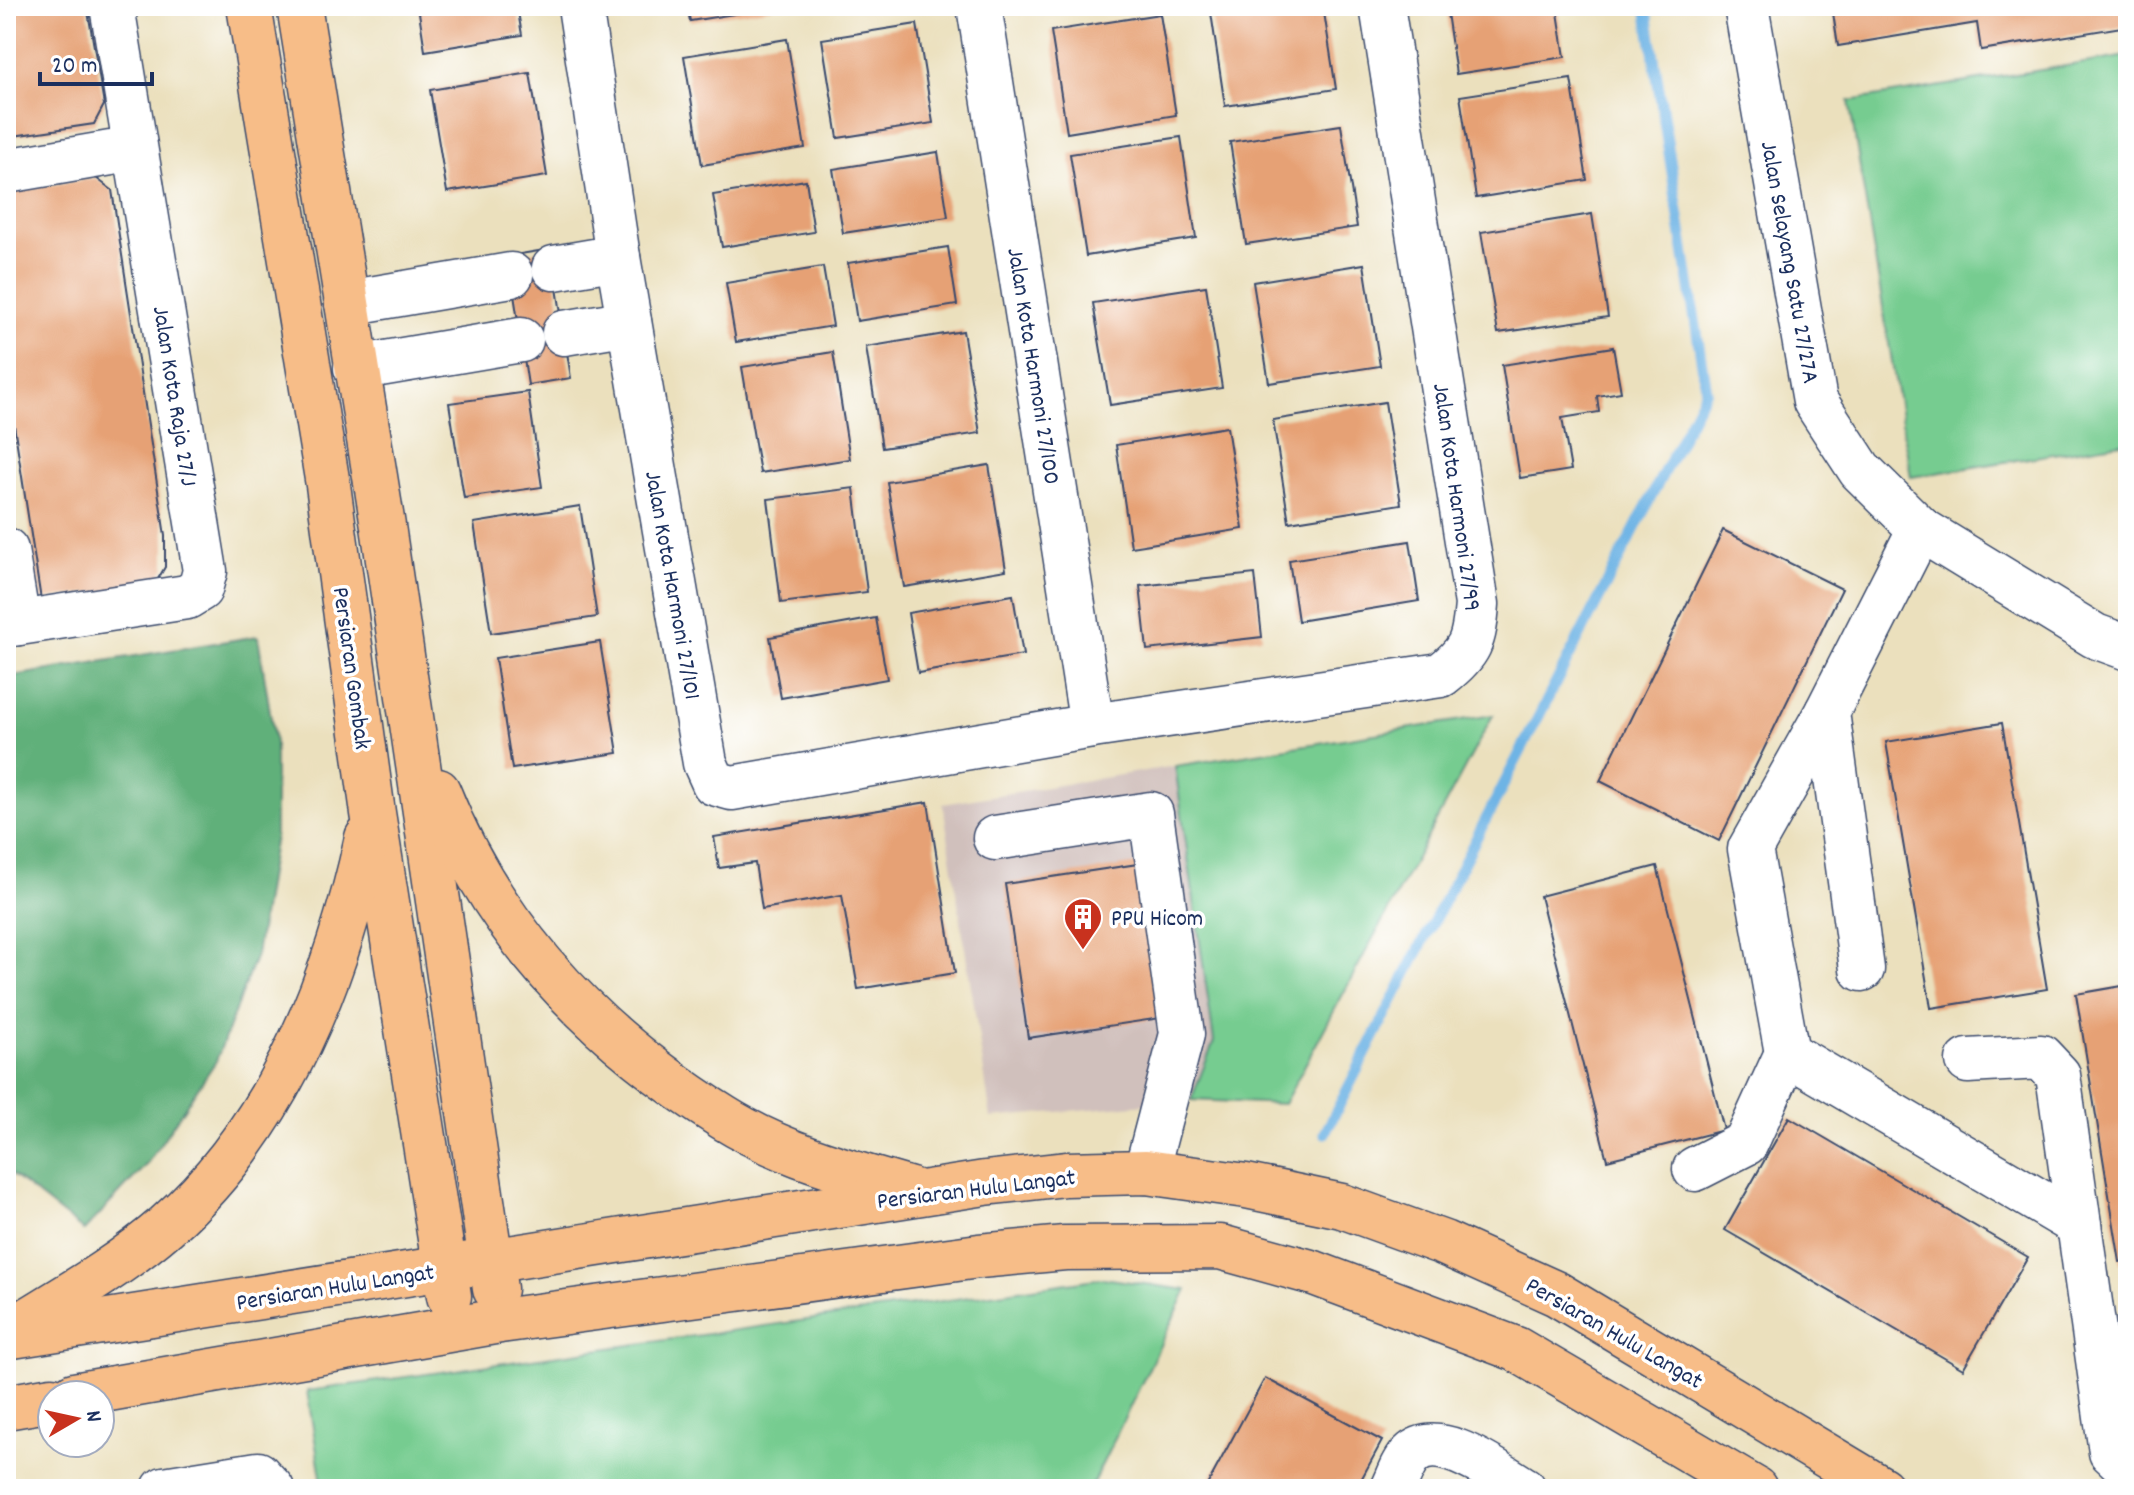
<svg xmlns="http://www.w3.org/2000/svg" width="2134" height="1495" font-family="Dekko,sans-serif">
<style>
.industrial{fill:#d0c0bc}
.green{fill:#76cc90;stroke:#487e77;stroke-width:2}
.forest{fill:#60b07a;stroke:#3e706c;stroke-width:2}
.lines{fill:none;stroke-linecap:round;stroke-linejoin:round}
.stream{stroke:#6eb4e5;stroke-width:11}
.building{fill:#e6a175}
.minor-casing{stroke:#3a4a6c;stroke-width:47}
.major-casing{stroke:#3a4a6c;stroke-width:47}
.minor{stroke:#fff;stroke-width:44}
.major{stroke:#f7bd88;stroke-width:44}
.labels{text-anchor:middle;stroke-width:7;stroke-linejoin:round;paint-order:stroke}
.street-label{font-size:24px;fill:#1b2f5e;stroke:#fff}
.poi-label{font-size:24px;fill:#1b2f5e;stroke:#fff;text-anchor:start}
</style>
<rect width="100%" height="100%" fill="#fff"/>
<filter id="ink" filterUnits="userSpaceOnUse"><feTurbulence type="fractalNoise" baseFrequency=".0125" numOctaves="2"/><feDisplacementMap in="SourceGraphic" scale="16" xChannelSelector="R" yChannelSelector="G"/><feConvolveMatrix kernelMatrix="1 2 1 2 8 2 1 2 1" color-interpolation-filters="sRGB"/></filter>
<filter id="wash" filterUnits="userSpaceOnUse"><feTurbulence type="fractalNoise" baseFrequency=".006" numOctaves="4" result="noise"/><feDisplacementMap in="SourceGraphic" scale="32" xChannelSelector="R" yChannelSelector="G"/><feGaussianBlur stdDeviation="1.8" result="paint"/><feColorMatrix in="noise" values="0 0 0 0 0 0 0 0 0 0 0 0 0 0 0 0 0 1.4 0 .05"/><feComposite in="paint" operator="in"/></filter>
<g filter="url(#wash)">
<rect width="100%" height="100%" fill="#ebe0bd"/>
<path class="industrial" d="M1175,766L1214,1041L1191,1100L991,1118L943,804Z"/>
<g class="green">
<path d="M2128,56V442L1911,477L1849,101Z"/>
<path d="M1493,715L1284,1104L1191,1100L1214,1041L1175,766Z"/>
<path d="M1103,1278L1187,1290L1090,1489H323L307,1391Z"/>
</g>
<path class="forest" d="M258,636L275,743V836L256,955L216,1061L146,1165L84,1231L6,1170V677Z"/>
<g class="lines">
<path class="stream" d="M1325,1133L1706,390L1646,6"/>
</g>
<g id="blocks">
<g class="building">
<path d="M6,6H87L104,105L94,124L6,137Z"/>
<path d="M418,6H517L522,35L425,51Z"/>
<path d="M687,6H772V8L690,21Z"/>
<path d="M1210,6H1323L1336,89L1225,106Z"/>
<path d="M1446,6H1557L1565,57L1456,74Z"/>
<path d="M1832,6H2128V26L1981,50L1977,23L1838,46Z"/>
<path d="M1160,14L1176,115L1067,133L1051,31Z"/>
<path d="M917,24L933,123L838,138L822,39Z"/>
<path d="M787,39L805,148L702,165L684,56Z"/>
<path d="M530,73L547,176L447,192L430,90Z"/>
<path d="M1571,79L1587,180L1476,198L1460,96Z"/>
<path d="M1341,125L1357,227L1246,244L1230,142Z"/>
<path d="M1181,137L1196,238L1086,256L1070,154Z"/>
<path d="M938,152L948,217L843,233L833,169Z"/>
<path d="M96,178L112,190L165,536V567L155,584L41,600L6,373V192Z"/>
<path d="M806,180L814,232L722,247L713,195Z"/>
<path d="M1592,214L1608,317L1498,333L1481,232Z"/>
<path d="M948,247L957,305L857,321L848,263Z"/>
<path d="M551,249L571,378L528,385L508,256Z"/>
<path d="M1364,264L1380,366L1269,383L1253,282Z"/>
<path d="M823,267L833,326L736,342L726,283Z"/>
<path d="M1206,286L1222,388L1110,405L1093,303Z"/>
<path d="M963,331L980,433L882,448L866,347Z"/>
<path d="M1613,347L1621,392L1597,396L1599,412L1562,418L1571,470L1520,478L1502,365Z"/>
<path d="M833,352L850,459L760,473L742,367Z"/>
<path d="M528,392L542,487L464,498L449,403Z"/>
<path d="M1385,402L1401,504L1289,522L1273,420Z"/>
<path d="M1227,427L1243,529L1131,547L1116,445Z"/>
<path d="M989,465L1006,570L904,587L887,482Z"/>
<path d="M854,488L867,592L781,603L768,499Z"/>
<path d="M580,506L597,617L491,633L474,523Z"/>
<path d="M1723,530L1842,589L1719,841L1600,781Z"/>
<path d="M1410,541L1419,601L1298,621L1289,560Z"/>
<path d="M1255,574L1262,637L1147,650L1140,586Z"/>
<path d="M1013,595L1023,655L918,673L908,613Z"/>
<path d="M876,618L887,679L781,698L770,637Z"/>
<path d="M600,642L618,753L512,769L495,658Z"/>
<path d="M2002,723L2047,989L1931,1008L1886,742Z"/>
<path d="M928,802L955,973L858,989L842,895L762,909L755,863L719,868L714,837Z"/>
<path d="M1138,864L1161,1018L1028,1038L1005,884Z"/>
<path d="M1657,866L1724,1130L1607,1160L1540,896Z"/>
<path d="M2128,985V1261L2120,1262L2076,994Z"/>
<path d="M1789,1117L2028,1257L1963,1369L1725,1230Z"/>
<path d="M1265,1378L1382,1441L1356,1489H1205Z"/>
</g>
</g>
</g>
<g filter="url(#ink)">
<use href="#blocks" fill-opacity="0" stroke="#3a4a6c" stroke-width="2"/>
<g class="lines">
<defs>
<g id="minor">
<path d="M580,6L618,257L705,763L714,783L732,788L1092,726L1441,675C1471,652 1474,641 1477,604L1382,6"/>
<path d="M979,6L1092,726"/>
<path d="M1746,6L1815,401L1860,470L1920,529L2095,636L2128,648"/>
<path d="M6,171L111,153"/>
<path d="M554,268L618,257"/>
<path d="M347,303L511,275"/>
<path d="M564,333L629,322"/>
<path d="M356,368L521,340"/>
<path d="M6,550L18,623"/>
<path d="M6,625L187,597L200,589L205,571L112,6"/>
<path d="M1827,712L1750,849L1787,1053L2079,1225"/>
<path d="M995,838L1151,814L1182,1034L1146,1172"/>
<path d="M1862,969L1827,712L1920,529"/>
<path d="M1968,1061L2041,1057L2058,1075L2111,1452L2128,1468"/>
<path d="M1695,1169L1746,1143L1787,1053"/>
<path d="M164,1489L258,1474L272,1489"/>
<path d="M1393,1489C1398,1479 1403,1463 1411,1455C1439,1428 1498,1474 1524,1489"/>
</g>
<g id="major">
<path d="M249,6L328,485L373,813L449,1296"/>
<path d="M299,6L383,526L495,1289"/>
<path d="M438,791C494,933 596,1038 724,1118C780,1153 848,1172 911,1190"/>
<path d="M15,1328C67,1296 120,1266 166,1226C279,1127 336,981 367,838"/>
<path d="M6,1337L985,1183L1066,1174L1146,1172L1246,1186L1342,1206L1444,1243L1557,1294L1882,1489"/>
<path d="M74,1395L500,1321L979,1256L1065,1248L1220,1247L1314,1273L1516,1349L1755,1489"/>
<path d="M6,1407L52,1399"/>
</g>
</defs>
<use href="#minor" class="minor-casing"/>
<use href="#major" class="major-casing"/>
<use href="#minor" class="minor"/>
<use href="#major" class="major"/>
</g>
</g>
<defs>
<symbol id="building-pin" viewBox="-11 -11 22 30"><path d="M0 17L-7.5 6A9.5 9.5 0 1 1 7.5 6Z" fill="#c8321e" stroke="#fff"/><path d="M-4-6H4V6H1V3H-1V6H-4ZM-2.5-4.3h1.7v1.8h-1.7ZM.8-4.3h1.7v1.8H.8ZM-2.5-1h1.7V.8h-1.7ZM.8-1h1.7V.8H.8Z" fill="#fff"/></symbol>
</defs>
<g fill-rule="evenodd">
<use href="#building-pin" x="1061" y="895" width="44" height="60"/>
</g>
<g class="labels">
<g class="street-label">
<text transform="translate(1791 262) rotate(80)" y="8">Jalan Selayang Satu 27/27A</text>
<text transform="translate(1035 366) rotate(81)" y="8">Jalan Kota Harmoni 27/100</text>
<text transform="translate(176 396) rotate(81)" y="8">Jalan Kota Raja 27/J</text>
<text transform="translate(1458 497) rotate(82)" y="8">Jalan Kota Harmoni 27/99</text>
<text transform="translate(674 585) rotate(80)" y="8">Jalan Kota Harmoni 27/101</text>
<text transform="translate(353 668) rotate(82)" y="8">Persiaran Gombak</text>
<text transform="translate(976 1188) rotate(-7)" y="8">Persiaran Hulu Langat</text>
<text transform="translate(335 1286) rotate(-9)" y="8">Persiaran Hulu Langat</text>
<text transform="translate(1615 1332) rotate(30)" y="8">Persiaran Hulu Langat</text>
</g>
<g class="poi-label">
<text x="1111" y="925">PPU Hicom</text>
</g>
</g>
<rect width="2134" height="1495" fill="none" stroke="#fff" stroke-width="32"/>
<g transform="translate(76 1419) rotate(81)"><circle r="38" fill="#ffffff" stroke="#a4acbf" stroke-width="2"/>
<path d="M0-6L14 30L0 20L-14 30Z" fill="#c8321e"/>
<text y="-12" font-size="22" font-weight="bold" text-anchor="middle" fill="#1b2f5e">N</text>
</g>
<path d="M40 72v12h112v-12" fill="none" stroke="#1b2f5e" stroke-width="4"/>
<text x="52" y="72" font-size="24" fill="#1b2f5e" stroke="#ffffff" stroke-width="6" paint-order="stroke">20 m</text>
</svg>
